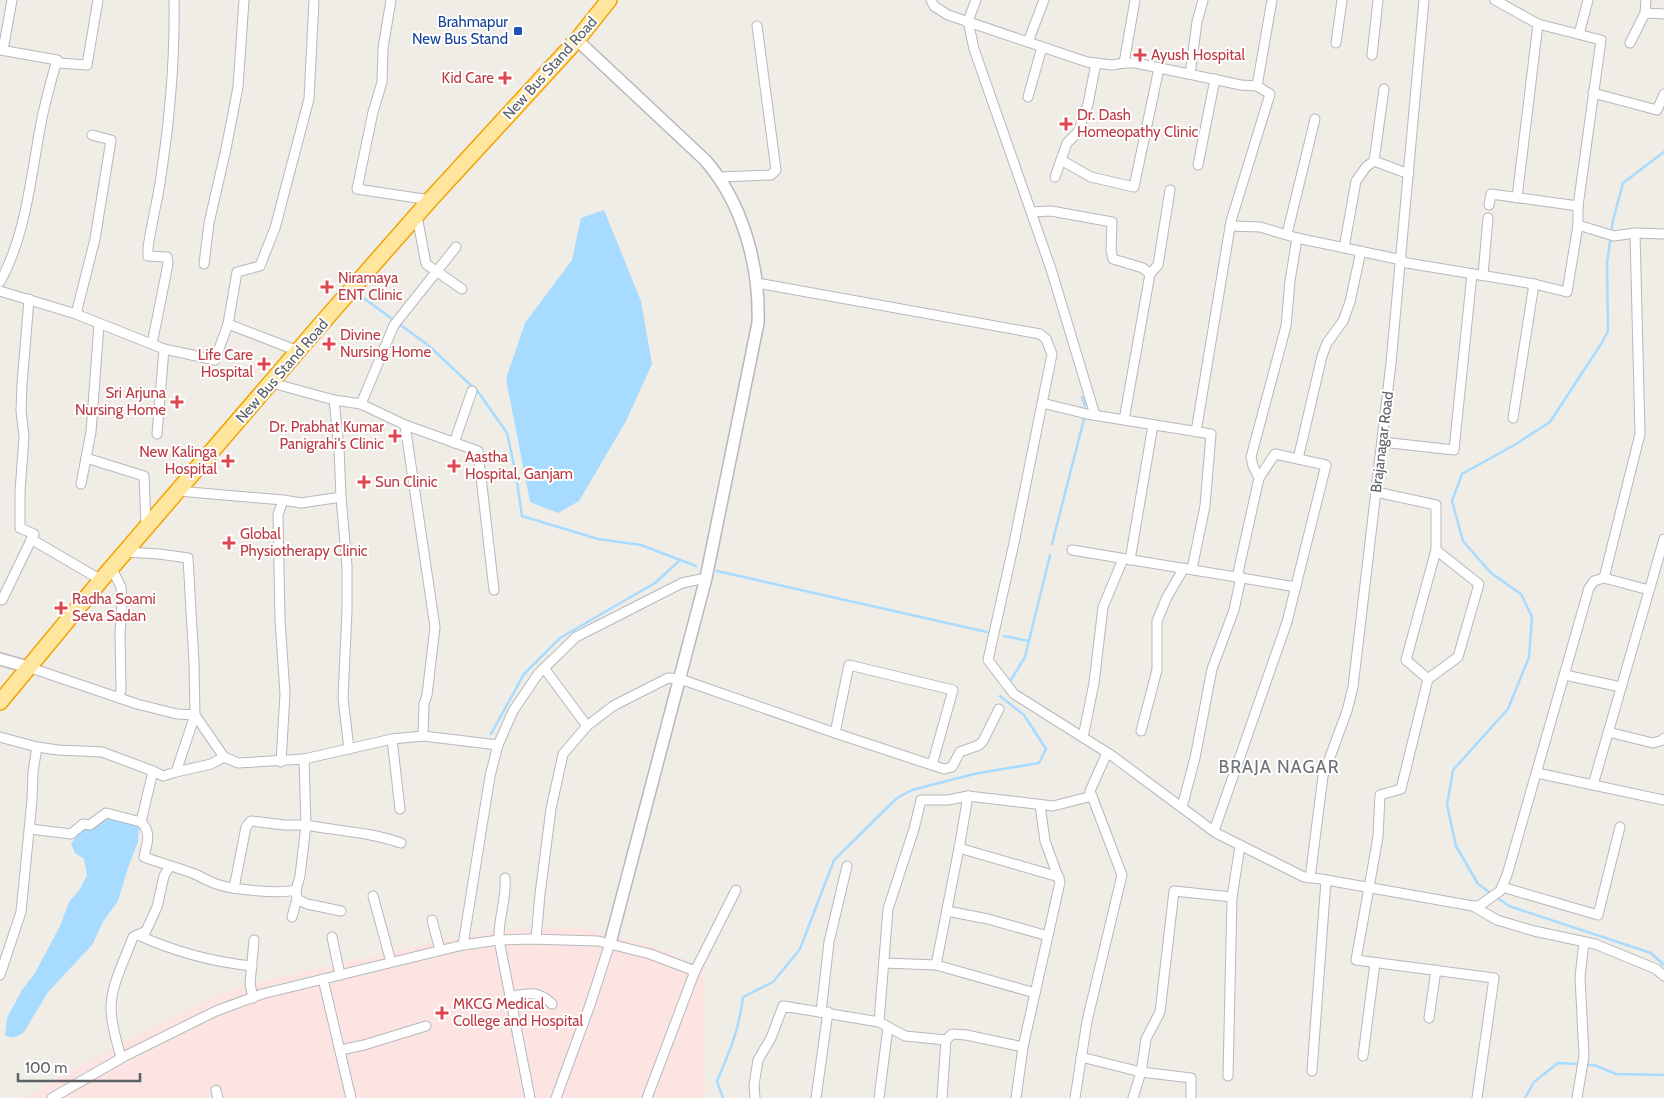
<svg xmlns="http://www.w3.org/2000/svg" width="1664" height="1098" font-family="Cabin,sans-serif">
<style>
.medical{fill:#fce4e3}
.water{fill:#a7dbff}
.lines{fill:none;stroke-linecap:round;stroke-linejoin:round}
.stream{stroke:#a7dbff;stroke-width:2.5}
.minor-casing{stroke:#b6b8bc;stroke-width:11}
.tertiary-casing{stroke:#b6b8bc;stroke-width:14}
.trunk-casing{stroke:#f5a201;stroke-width:18}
.minor{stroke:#fff;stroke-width:9}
.tertiary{stroke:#fff;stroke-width:11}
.trunk{stroke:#fee69e;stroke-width:15}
.transit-dot{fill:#1a4fb4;stroke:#fff;stroke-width:2}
.health-dot{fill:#e0444e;stroke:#fff;stroke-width:2}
.labels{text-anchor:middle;stroke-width:4;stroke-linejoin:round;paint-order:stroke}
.transit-label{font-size:15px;fill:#164399;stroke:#fff;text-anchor:end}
.health-label{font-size:15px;fill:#be3a42;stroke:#fff;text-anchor:start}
.street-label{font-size:15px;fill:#5d6166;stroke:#fff}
.quarter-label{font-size:18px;letter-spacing:1px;fill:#6e7378;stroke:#fff}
</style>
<rect width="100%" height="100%" fill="#f0ede6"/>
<path class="medical" d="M519,928H578L644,943L705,967V1098H22L147,1029L211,998L241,986L430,943Z"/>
<g class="water">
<path d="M604,210L641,301L652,364L626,421L579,501L558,513L530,502L506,379L525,323L572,260L581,218Z"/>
<path d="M104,817L139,825L138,842L128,868L118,901L104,920L92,945L48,992L24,1032C18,1037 11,1039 5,1035L7,1018L22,990L35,973L60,926L69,902L80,889L87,875L84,859L75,853L71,844L82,828Z"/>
</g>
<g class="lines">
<g class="stream">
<path d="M1664,152L1623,183L1613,220L1607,263L1608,331L1601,344L1550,422L1516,444L1462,474L1452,501L1463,541L1491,573L1521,594L1532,617L1529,657L1508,709L1453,770L1447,805L1456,846L1478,884L1509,906L1651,953L1664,965"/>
<path d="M358,294L428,345L479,393L507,433L516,475L522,516L598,539L641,545L696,566"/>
<path d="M1082,397L1085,406"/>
<path d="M1052,544L1084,419"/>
<path d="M717,571L987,632"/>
<path d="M1004,636L1029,641"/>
<path d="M1009,683L1025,657L1050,555"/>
<path d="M491,734L524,674L560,638L655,583L679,561"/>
<path d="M1585,1065H1594L1616,1074L1664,1075"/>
<path d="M723,1098L717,1081C730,1051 739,1030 743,997L773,982L800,949L834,860L897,798L912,790L974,774L1039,763L1046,749L1024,715L1000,696"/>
<path d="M1525,1098L1534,1082L1558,1063L1579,1064"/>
</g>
<defs>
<g id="minor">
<path d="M391,0L383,48L382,82L373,112L357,189L430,200"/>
<path d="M931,0L934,6L948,15L1087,62L1112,65L1124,63H1136L1241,85L1257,86L1270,94L1231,221L1196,432"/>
<path d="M976,0L968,21L974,49L1051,269L1095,415"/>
<path d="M1495,0L1538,24L1601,40L1578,206V225L1614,236L1635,233L1664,234"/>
<path d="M1645,13L1664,14"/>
<path d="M1579,34L1588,0"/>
<path d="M1028,42L1044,0"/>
<path d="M1336,43L1342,0"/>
<path d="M1630,43L1645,13L1646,0"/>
<path d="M0,50L57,60L59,63L87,65L98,0"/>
<path d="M3,50L12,0"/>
<path d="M1372,55L1378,0"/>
<path d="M1124,63L1135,0"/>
<path d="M1190,74L1197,22L1203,0"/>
<path d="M1257,86L1272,0"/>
<path d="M1384,89L1374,161L1409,174"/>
<path d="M1593,93L1657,110L1664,94"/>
<path d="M1028,97L1042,47"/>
<path d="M1061,160L1091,177L1134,187L1159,68"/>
<path d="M1198,165L1215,79"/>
<path d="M719,177L771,175L776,170L757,26"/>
<path d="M1055,177L1067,143L1078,132L1088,104L1096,63"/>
<path d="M1517,198L1538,24"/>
<path d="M1489,205L1491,194L1578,206"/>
<path d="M1031,212L1051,211L1112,222L1111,250L1113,259L1143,268L1150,274"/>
<path d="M417,216L426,264L462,289"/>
<path d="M1230,226L1260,227L1297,238L1402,260"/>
<path d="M1287,234L1315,119"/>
<path d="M1344,248L1356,181L1366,167L1374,161"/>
<path d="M1401,262L1534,284L1567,292L1578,225"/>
<path d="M204,264L209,223L226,149L238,87L244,0"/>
<path d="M1483,275L1488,218"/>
<path d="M0,282C26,235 31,176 41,123C45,102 51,81 57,60"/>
<path d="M757,283L1040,334L1046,339L1052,354L1014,543L988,660L1014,694L1111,755L1216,833L1304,877L1321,879L1473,906L1497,920L1534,931L1595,944L1656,969L1664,976"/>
<path d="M0,291L76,314L164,349L215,360L228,324L298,351"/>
<path d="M76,314L95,239L111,140L92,135"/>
<path d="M228,324L237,272L260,266L275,228L309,99L314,0"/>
<path d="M152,344L168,264L167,257L148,256V248C151,224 158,200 161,176C170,117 175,59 174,0"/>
<path d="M272,383L334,400L361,404L405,425L478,451L494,590"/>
<path d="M334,400L339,448L341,497L347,566V611L343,698L349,749"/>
<path d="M1042,403L1087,414L1211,434L1205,506L1192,569"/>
<path d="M361,404L394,325L456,247"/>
<path d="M1513,418L1534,284"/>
<path d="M1124,420L1150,274L1158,265L1170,190"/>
<path d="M405,425L435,627L427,695L424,704L423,736"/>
<path d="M157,434L164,349"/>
<path d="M1382,442L1454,450L1472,274"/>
<path d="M454,443L472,391"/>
<path d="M86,458L144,476L146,527"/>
<path d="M1298,459L1322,356L1327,343L1343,321L1350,302L1361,251"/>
<path d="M1259,478L1253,466L1251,457L1286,326L1290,281L1297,238"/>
<path d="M81,484L91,432L99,324"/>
<path d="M178,491L283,500L278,515L280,620L285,694L281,762"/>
<path d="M1376,492L1436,505V550L1406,660L1428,679"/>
<path d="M283,500L301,503L341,497"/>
<path d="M31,539L101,580"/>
<path d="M1072,550L1296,587"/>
<path d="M1436,550L1479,584L1458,657L1428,679L1401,789L1380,795L1378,837L1356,960L1494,978L1477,1098"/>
<path d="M1130,560L1153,425"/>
<path d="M112,569L121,587L122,602L120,633L121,691L118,697"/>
<path d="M1604,578L1640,434L1635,233"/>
<path d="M2,600L34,534L20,528V491L24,437L21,411L22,384L29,299"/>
<path d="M28,667L137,704L177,714L195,715L224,757L238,763L304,759L306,825C338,831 370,832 401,843"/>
<path d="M544,668L587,726"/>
<path d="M1565,675L1621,687"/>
<path d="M1141,731L1157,670V621L1167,597L1184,568"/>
<path d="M1608,732L1653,743L1663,740L1664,738"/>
<path d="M835,733L849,665L953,690L932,765"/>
<path d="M0,737L37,747L33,772L32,800L21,912L0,975"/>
<path d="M1083,737L1094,683L1103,607L1123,559"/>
<path d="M392,739L400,809"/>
<path d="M37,747L58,750L102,752L153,771"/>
<path d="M304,759L392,739L423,736L498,745"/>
<path d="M176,772L211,764L224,757"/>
<path d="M1537,773L1664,800"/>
<path d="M1593,785L1664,539"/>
<path d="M1182,807L1195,758L1212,669L1234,610L1241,577"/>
<path d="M141,822C152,833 147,843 144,857C160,863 176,867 192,873C200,876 208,881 216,884C234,890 279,894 296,890"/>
<path d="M30,829L71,834L83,824L90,825L106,813L141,822L153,771L163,776L176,772L195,715L194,663L188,558L159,554L126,552"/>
<path d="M1214,831L1287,622L1326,465L1275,454L1259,478L1237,577"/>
<path d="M959,848L1059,877"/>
<path d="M505,878C507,899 498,918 499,940L530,1098"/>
<path d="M1310,878L1323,776L1347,711L1353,687L1391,363L1424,0"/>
<path d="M1502,887L1598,915L1620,827"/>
<path d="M234,888L246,827L251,821L285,825H306L300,876L296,890L297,899L307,904L341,911"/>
<path d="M373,896L391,962"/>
<path d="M1473,906H1479L1500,891L1507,875L1589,588L1594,581L1604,578L1649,590"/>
<path d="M947,911L988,919L1048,936"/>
<path d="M292,917L297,899"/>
<path d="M432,920L440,950"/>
<path d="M138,935C173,951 213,962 252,966"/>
<path d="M332,937L340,975"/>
<path d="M536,939L540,894L551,809L563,754L587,726L613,706L668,678L680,679L835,733L944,769L952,767L960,752L979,745L983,741L999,709"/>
<path d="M463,945L490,776L498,745L513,711L538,674L576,637L682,583L706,578"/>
<path d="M884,963L936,965L1035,993"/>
<path d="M936,965L960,843L968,796"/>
<path d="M695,971L736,890"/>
<path d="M323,979L351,1098"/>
<path d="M509,997C528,993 538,990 552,1004"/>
<path d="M253,998L250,984L254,940"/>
<path d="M821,1012L829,942L847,866"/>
<path d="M1429,1018L1436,970"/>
<path d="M879,1022L888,909L914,829L921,800H948L968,796L1053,806L1092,796"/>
<path d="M340,1050L364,1045L426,1026"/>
<path d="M1363,1056L1375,963"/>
<path d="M1081,1057L1141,1072L1191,1078V1098"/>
<path d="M121,1058C117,1042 111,1025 111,1008C111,985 125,959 133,937L146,931L157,907L164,876L169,867"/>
<path d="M1312,1071L1326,880"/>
<path d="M1228,1076L1232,897L1240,846"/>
<path d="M216,1090L218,1098"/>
<path d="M52,1098L125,1056L216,1011L262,994L463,945L499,940L529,939L598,941L650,954L695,971L647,1098"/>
<path d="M556,1098L590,1005L610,943"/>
<path d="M755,1098L754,1085L758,1060L771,1038L783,1006L879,1022L905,1036L946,1040"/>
<path d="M816,1098L828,1012"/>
<path d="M879,1098L888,1027"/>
<path d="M942,1098L946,1040L952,1034L966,1035L1023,1047"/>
<path d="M1016,1098L1023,1047L1060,882L1045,841L1040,805"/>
<path d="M1075,1098L1087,1021L1122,875L1090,791L1107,753"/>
<path d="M1133,1098L1141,1072L1146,1039L1160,1012L1174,891L1232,897"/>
<path d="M1577,1098L1584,1056L1580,977L1584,942"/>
</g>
<g id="tertiary">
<path d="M577,40L705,160C743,203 760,267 758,323L706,578L610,943"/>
<path d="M0,659L28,667"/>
</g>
<path id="trunk" d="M0,702L101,580L315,331L430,200L577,40L609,0"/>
</defs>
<use href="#minor" class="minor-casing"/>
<use href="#tertiary" class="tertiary-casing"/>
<use href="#trunk" class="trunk-casing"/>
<use href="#minor" class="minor"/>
<use href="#tertiary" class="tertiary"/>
<use href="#trunk" class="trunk"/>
</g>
<rect class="transit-dot" x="513" y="26" width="10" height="10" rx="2.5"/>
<g class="health-dot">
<path d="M1137.5 47.5h5v5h5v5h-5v5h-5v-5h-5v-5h5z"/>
<path d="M502.5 70.5h5v5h5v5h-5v5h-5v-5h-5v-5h5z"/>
<path d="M1063.5 116.5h5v5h5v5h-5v5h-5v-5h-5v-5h5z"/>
<path d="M324.5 279.5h5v5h5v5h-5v5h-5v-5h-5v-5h5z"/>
<path d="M326.5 336.5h5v5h5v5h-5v5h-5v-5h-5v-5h5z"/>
<path d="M261.5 356.5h5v5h5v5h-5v5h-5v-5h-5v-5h5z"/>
<path d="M174.5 394.5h5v5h5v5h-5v5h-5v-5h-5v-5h5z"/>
<path d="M392.5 428.5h5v5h5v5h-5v5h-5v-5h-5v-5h5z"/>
<path d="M225.5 453.5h5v5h5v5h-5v5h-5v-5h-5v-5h5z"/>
<path d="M451.5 458.5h5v5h5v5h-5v5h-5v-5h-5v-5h5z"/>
<path d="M361.5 474.5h5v5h5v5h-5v5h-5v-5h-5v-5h5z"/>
<path d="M226.5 535.5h5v5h5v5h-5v5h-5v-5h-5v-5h5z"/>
<path d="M58.5 600.5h5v5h5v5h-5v5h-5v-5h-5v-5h5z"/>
<path d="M439.5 1005.5h5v5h5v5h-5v5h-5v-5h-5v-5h5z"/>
</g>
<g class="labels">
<g class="transit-label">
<text x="508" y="27">Brahmapur<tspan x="508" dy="17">New Bus Stand</tspan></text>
</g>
<g class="health-label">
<text x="1151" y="60">Ayush Hospital</text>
<text x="494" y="83" text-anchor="end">Kid Care</text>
<text x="1077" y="120">Dr. Dash<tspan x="1077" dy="17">Homeopathy Clinic</tspan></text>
<text x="338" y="283">Niramaya<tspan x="338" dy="17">ENT Clinic</tspan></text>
<text x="340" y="340">Divine<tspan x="340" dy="17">Nursing Home</tspan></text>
<text x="253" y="360" text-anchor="end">Life Care<tspan x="253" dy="17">Hospital</tspan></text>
<text x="166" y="398" text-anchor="end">Sri Arjuna<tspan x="166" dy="17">Nursing Home</tspan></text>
<text x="384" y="432" text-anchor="end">Dr. Prabhat Kumar<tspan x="384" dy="17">Panigrahi's Clinic</tspan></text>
<text x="217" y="457" text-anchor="end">New Kalinga<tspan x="217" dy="17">Hospital</tspan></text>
<text x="465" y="462">Aastha<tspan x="465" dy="17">Hospital, Ganjam</tspan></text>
<text x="375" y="487">Sun Clinic</text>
<text x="240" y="539">Global<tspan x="240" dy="17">Physiotherapy Clinic</tspan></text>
<text x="72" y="604">Radha Soami<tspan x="72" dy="17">Seva Sadan</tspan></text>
<text x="453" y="1009">MKCG Medical<tspan x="453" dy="17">College and Hospital</tspan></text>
</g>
<g class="street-label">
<text transform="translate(550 68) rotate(-48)" y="5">New Bus Stand Road</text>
<text transform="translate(282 371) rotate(-49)" y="5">New Bus Stand Road</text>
<text transform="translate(1382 442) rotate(-83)" y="5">Brajanagar Road</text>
</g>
<g class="quarter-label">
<text x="1279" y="773">BRAJA NAGAR</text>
</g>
</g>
<path d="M18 1073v8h122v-8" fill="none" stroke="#5d6166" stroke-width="2.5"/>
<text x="25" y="1073" font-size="15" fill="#5d6166" stroke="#ffffff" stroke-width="4" paint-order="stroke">100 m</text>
</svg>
